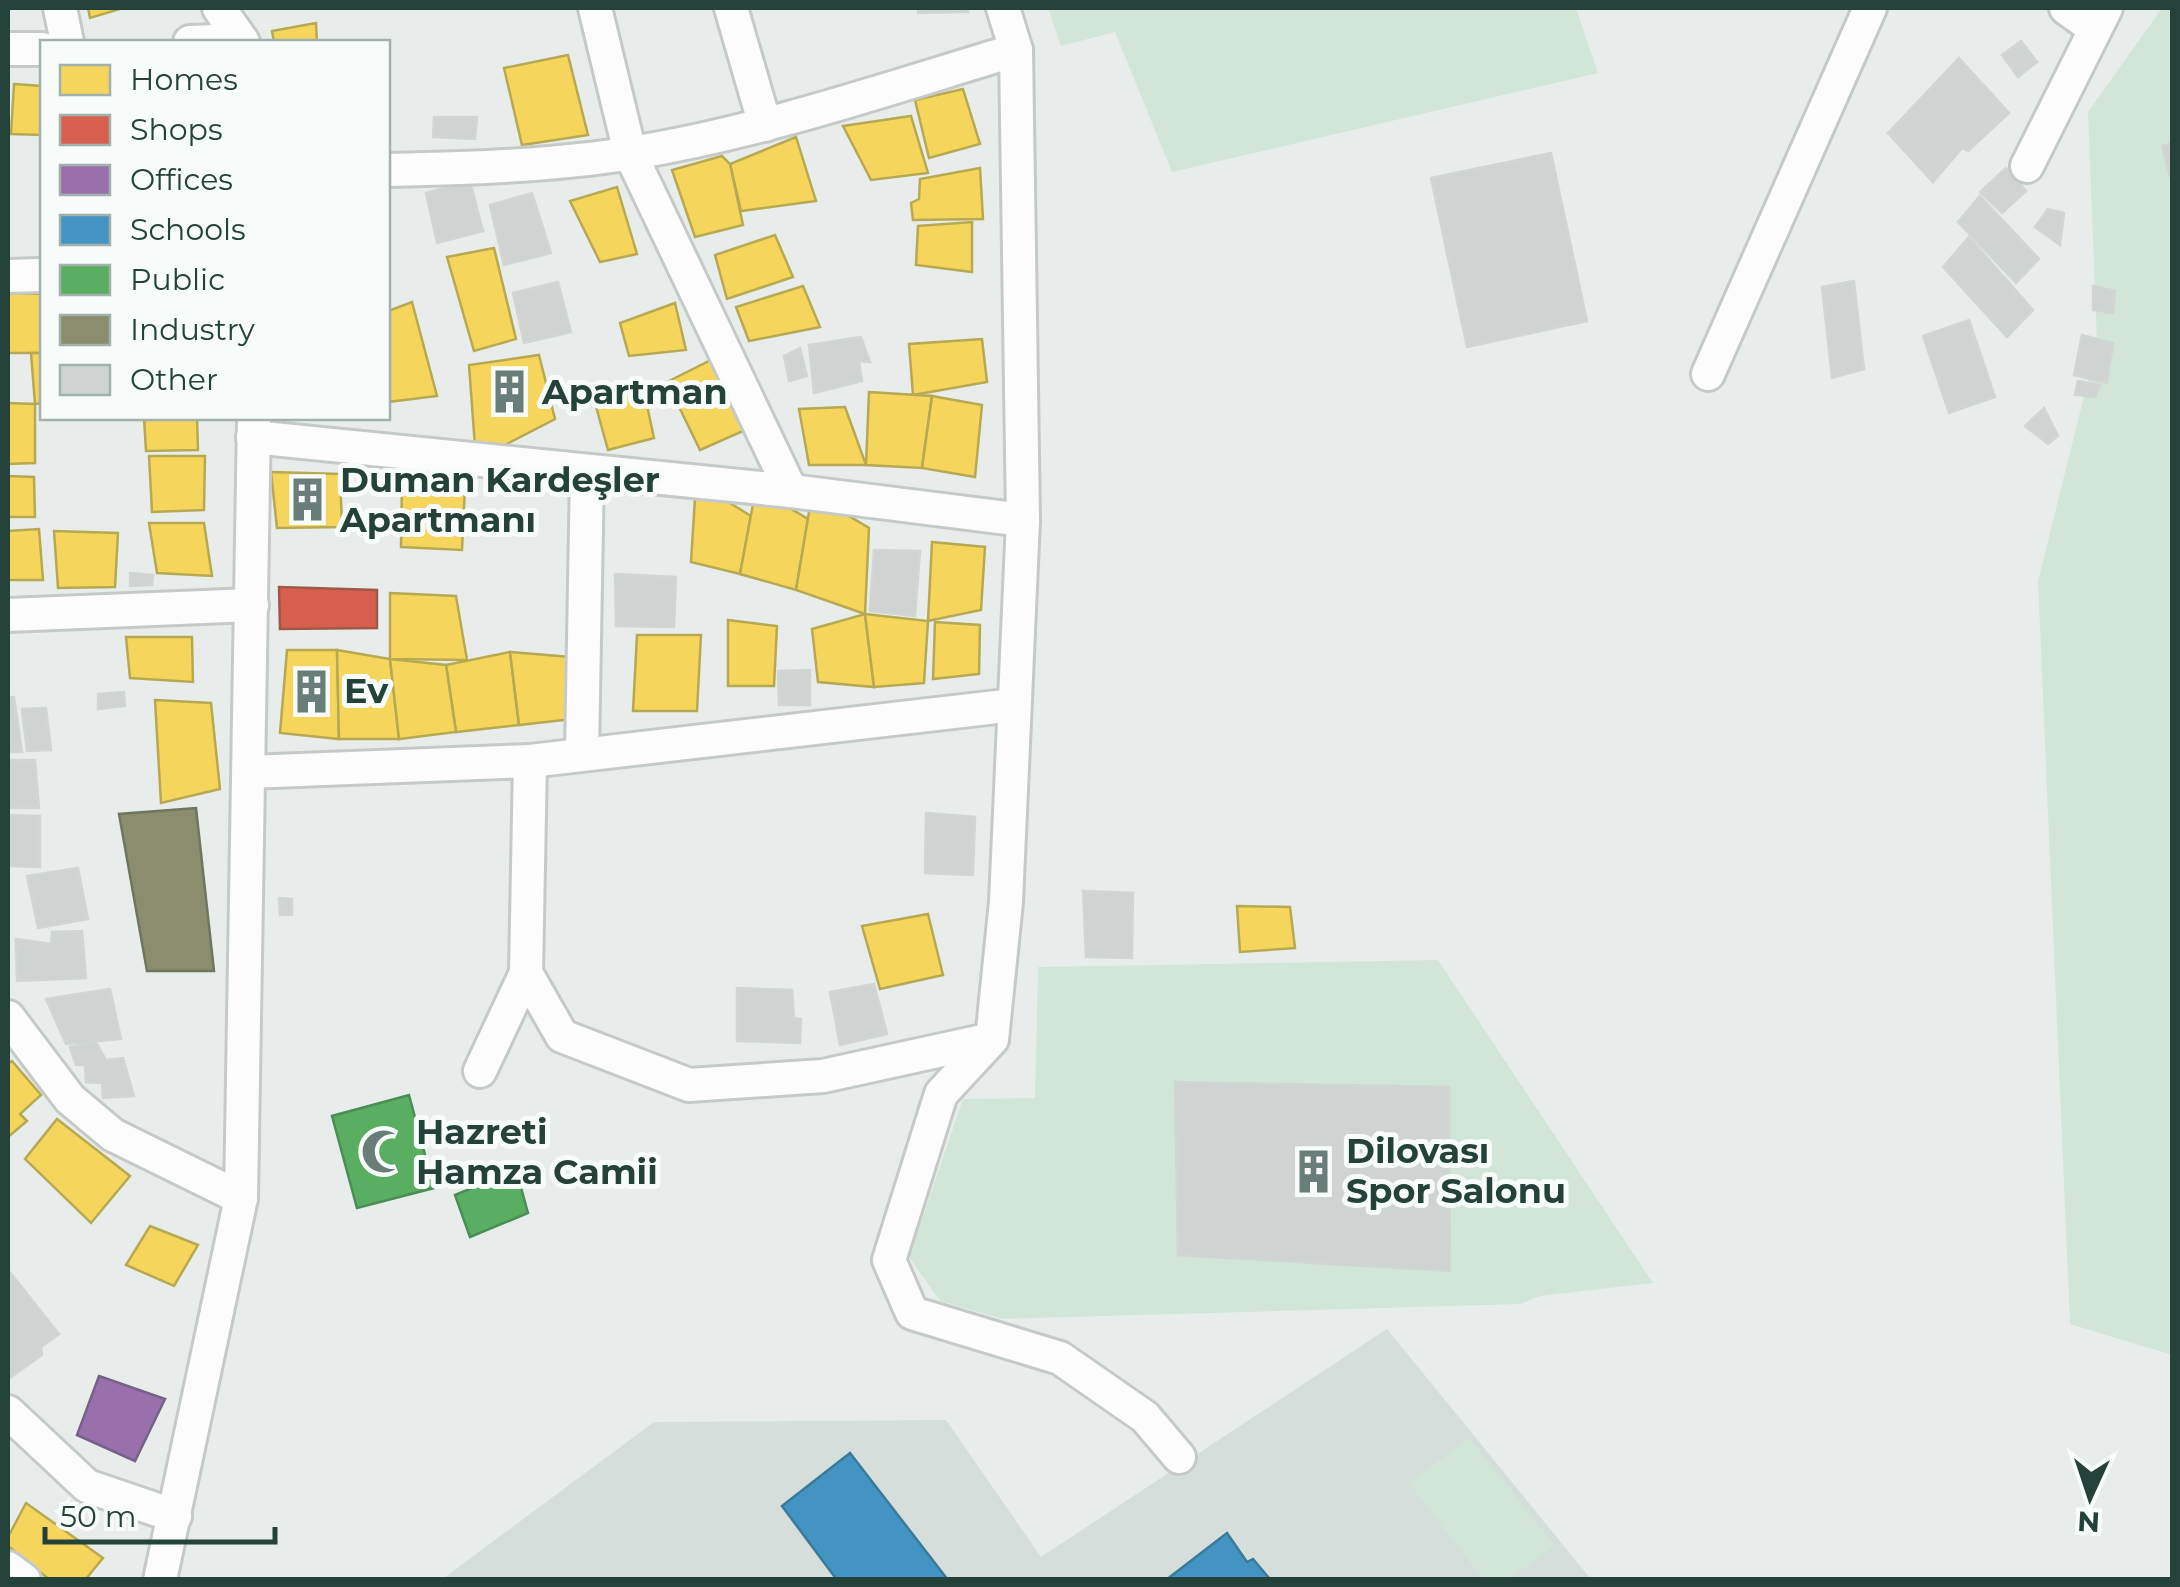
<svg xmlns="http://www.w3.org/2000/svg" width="2180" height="1587" font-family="Montserrat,sans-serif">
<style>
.built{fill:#d6dedb}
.green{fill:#d1e6d8}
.homes{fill:#f6d55c;stroke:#b7a952;stroke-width:2.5}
.shops{fill:#d6604d;stroke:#a15747;stroke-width:2.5}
.offices{fill:#9970ab;stroke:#766289;stroke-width:2.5}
.schools{fill:#4393c3;stroke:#3a7b9a;stroke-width:2.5}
.public{fill:#5aae61;stroke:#4a8e55;stroke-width:2.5}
.industry{fill:#8c8c6e;stroke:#6d765e;stroke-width:2.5}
.building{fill:#cfd4d2;stroke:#d1d6d4;stroke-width:2.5}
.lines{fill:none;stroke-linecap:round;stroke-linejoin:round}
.minor-casing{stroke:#c5cac8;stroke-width:38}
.minor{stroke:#fcfcfc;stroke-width:32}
.labels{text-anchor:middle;stroke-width:10;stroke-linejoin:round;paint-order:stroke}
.poi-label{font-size:35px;font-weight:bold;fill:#24423a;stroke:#f7fbf9;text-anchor:start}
</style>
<rect width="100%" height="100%" fill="#e8edeb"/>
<path class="built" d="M1387,1329L1591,1579L441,1580L654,1422L946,1420L1041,1557Z"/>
<g class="green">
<path d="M1048,8H1576L1598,73L1172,172L1115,32L1061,46Z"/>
<path d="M2162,8H2172V1355L2070,1324L2038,581L2097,344L2088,112Z"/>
<path d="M1438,960L1653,1283L1540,1296L1520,1304L1003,1319L940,1301L909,1257L963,1099L1035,1098L1038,967Z"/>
<path d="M1469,1438L1555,1546L1508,1579H1483L1409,1483Z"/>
</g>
<g class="homes">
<path d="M88,8H123L90,18Z"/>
<path d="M316,23L317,42H274L272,31Z"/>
<path d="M568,55L588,135L522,145L504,68Z"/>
<path d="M14,84L42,86V135L11,134Z"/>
<path d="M963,89L980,144L929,158L915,100Z"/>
<path d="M911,116L928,173L871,180L843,126Z"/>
<path d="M796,137L816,201L741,211L730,164Z"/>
<path d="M722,156L730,164L743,225L695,237L672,170Z"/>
<path d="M980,168L983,219L913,220L911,203L919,199L920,179Z"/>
<path d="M617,187L637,254L600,262L570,201Z"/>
<path d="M972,222V272L916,265L918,226Z"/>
<path d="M775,235L793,277L727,299L715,255Z"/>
<path d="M494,248L516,339L474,351L447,257Z"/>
<path d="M803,286L820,327L749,341L736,307Z"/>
<path d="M8,293L42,294V353H8Z"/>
<path d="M412,302L437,396L388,402V311Z"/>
<path d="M675,303L686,350L629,356L620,323Z"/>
<path d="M982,339L987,382L913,395L909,344Z"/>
<path d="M31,353H42V403L35,404Z"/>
<path d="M725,353L759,424L700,450L667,382Z"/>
<path d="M539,355L555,419L476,460L469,365Z"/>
<path d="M642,382L654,438L608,450L592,392Z"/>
<path d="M869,392L932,396L922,468L866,465Z"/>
<path d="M932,396L982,405L975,477L922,468Z"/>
<path d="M8,403L35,404V463L8,464Z"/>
<path d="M845,407L866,465H809L799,409Z"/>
<path d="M144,418H197L198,450L146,451Z"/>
<path d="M149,456H205L204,510L152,512Z"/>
<path d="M271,472L340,474L342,527L277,528Z"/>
<path d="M8,476L34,477L35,517H8Z"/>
<path d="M402,481L465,487L462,550L401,547Z"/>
<path d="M696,482L751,516L740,574L691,562Z"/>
<path d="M756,488L808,519L796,590L740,574Z"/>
<path d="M812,494L869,528L865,614L796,590Z"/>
<path d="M149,523H204L212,576L157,573Z"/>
<path d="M39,529L43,580H8V531Z"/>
<path d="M54,531L118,533L115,587L58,588Z"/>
<path d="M932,542L985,547L981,610L928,621Z"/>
<path d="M390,593L456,596L467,660L390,659Z"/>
<path d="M865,614L874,687L818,682L812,629Z"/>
<path d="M865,614L928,621L924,683L874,687Z"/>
<path d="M728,620L777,626L774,686H728Z"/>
<path d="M935,622L980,625L979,674L933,679Z"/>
<path d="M637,635H701L697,711H633Z"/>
<path d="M126,637H192L193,682L130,678Z"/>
<path d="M287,650H337L339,739L280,733Z"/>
<path d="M337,650L390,659L399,739H339Z"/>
<path d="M510,652L519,725L456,732L446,665Z"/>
<path d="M510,652L583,658L582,718L519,725Z"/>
<path d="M390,659L446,665L456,732L399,739Z"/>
<path d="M155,700L211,703L220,789L161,803Z"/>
<path d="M1237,906L1290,907L1295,948L1240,952Z"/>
<path d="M928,914L943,975L880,989L862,926Z"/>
<path d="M12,1061L41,1095L20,1114L27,1121L8,1137V1064Z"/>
<path d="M57,1119L130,1176L91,1223L25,1159Z"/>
<path d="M150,1226L198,1245L174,1286L126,1265Z"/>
<path d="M26,1503L103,1558L85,1580H50L8,1546V1537Z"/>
</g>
<path class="shops" d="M279,587L377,590V628L280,629Z"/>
<path class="offices" d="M99,1376L165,1399L135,1461L77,1435Z"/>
<g class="schools">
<path d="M850,1453L948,1580H837L782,1506Z"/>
<path d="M1227,1533L1247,1562L1253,1559L1269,1578L1166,1580Z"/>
</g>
<g class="public">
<path d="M409,1095L434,1188L357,1208L332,1116Z"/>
<path d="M506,1174L513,1186L520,1184L528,1213L470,1237L455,1195Z"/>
</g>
<path class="industry" d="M196,808L214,971H147L119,814Z"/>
<g class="building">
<path d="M918,8H968V12L918,13Z"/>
<path d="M2021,41L2037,62L2018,77L2002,55Z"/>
<path d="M1959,58L2009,113L1968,151L1962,148L1933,182L1888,133Z"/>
<path d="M434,117H477L475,139L433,137Z"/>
<path d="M2172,143V183L2162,146Z"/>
<path d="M1551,153L1587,321L1467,347L1431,178Z"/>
<path d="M2006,168L2026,191L2002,213L1980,192Z"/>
<path d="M470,181L483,231L437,243L426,193Z"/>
<path d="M532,193L551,253L504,265L490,205Z"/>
<path d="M1980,196L2039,259L2016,283L1958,222Z"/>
<path d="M2048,209L2064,213L2060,245L2035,227Z"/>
<path d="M1969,237L2033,310L2007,337L1943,267Z"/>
<path d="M1854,281L1864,369L1832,378L1822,287Z"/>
<path d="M558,282L571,332L524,343L513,293Z"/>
<path d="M2093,286L2115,291L2113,313L2093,310Z"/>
<path d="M1969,320L1995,397L1949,413L1923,336Z"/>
<path d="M2082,335L2113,343L2107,383L2074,375Z"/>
<path d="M861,337L870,362L859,361L862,381L814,393L809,345Z"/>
<path d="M800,348L807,376L789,381L784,356Z"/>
<path d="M2078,381L2100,385L2095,397L2075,395Z"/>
<path d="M2044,408L2058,436L2048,444L2025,426Z"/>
<path d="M874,550L920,551L915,616L870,611Z"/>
<path d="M130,573L153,575L152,585L130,586Z"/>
<path d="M615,574L676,577L674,627L616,626Z"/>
<path d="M810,670V705H779L778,671Z"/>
<path d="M124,692L125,706L98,709V694Z"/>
<path d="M14,697L22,752H8V698Z"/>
<path d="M46,708L51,750L27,751L22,709Z"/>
<path d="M8,760H35L39,808H8Z"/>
<path d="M926,813L975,817L973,875L925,873Z"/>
<path d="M8,815L40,816V867L8,866Z"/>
<path d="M78,868L88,919L38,928L27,876Z"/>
<path d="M1083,891L1133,893L1132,958L1086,957Z"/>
<path d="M279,898L292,899V915H280Z"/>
<path d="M82,931L86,978L17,981L16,939L51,944L52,932Z"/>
<path d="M874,984L887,1034L840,1045L830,992Z"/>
<path d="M737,988L792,990L794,1018L801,1019L800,1043L737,1041Z"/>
<path d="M110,989L121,1039L66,1044L46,999Z"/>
<path d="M96,1042L106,1060L123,1058L134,1096L103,1098L102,1083L86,1082L85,1065H76L70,1047Z"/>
<path d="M1175,1082L1449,1087L1450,1271L1178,1255Z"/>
<path d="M8,1270L59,1334L41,1347L42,1355L8,1379Z"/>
</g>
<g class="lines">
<defs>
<g id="minor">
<path d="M60,8L67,42"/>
<path d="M219,8L243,42"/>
<path d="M595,8L630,153L791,491"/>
<path d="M731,8L765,125"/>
<path d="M2066,8L2095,29"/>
<path d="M190,42L241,40"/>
<path d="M8,49H42"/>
<path d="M2027,166L2106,8"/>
<path d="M388,170C469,168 551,166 632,153C762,132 889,88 1016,50"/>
<path d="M8,276L42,275"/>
<path d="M1708,374L1870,8"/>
<path d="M253,437L791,491L1023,520"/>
<path d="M8,615L252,605"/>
<path d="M582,752L587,472"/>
<path d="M249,772L530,761L1014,705"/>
<path d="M526,973L562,1036L689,1085L823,1076L992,1039L1006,902L1023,520L1016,50L1003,8"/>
<path d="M8,1017L70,1099L113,1135L241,1198"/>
<path d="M992,1039L941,1094L889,1260L912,1313L1060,1358L1145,1417L1179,1457"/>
<path d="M480,1071L526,973L530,761"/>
<path d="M8,1412L87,1486L175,1516"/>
<path d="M8,1568L24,1580"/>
<path d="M160,1580L241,1198L254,418"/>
</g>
</defs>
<use href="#minor" class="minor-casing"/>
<use href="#minor" class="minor"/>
</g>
<defs>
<symbol id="building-bare" viewBox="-9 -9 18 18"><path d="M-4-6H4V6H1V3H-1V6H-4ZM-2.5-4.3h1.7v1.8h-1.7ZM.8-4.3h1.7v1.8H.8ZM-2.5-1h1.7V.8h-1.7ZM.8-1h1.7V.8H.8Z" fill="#697e78" stroke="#f7fbf9" stroke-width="2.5" paint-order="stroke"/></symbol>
<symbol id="mosque-bare" viewBox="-9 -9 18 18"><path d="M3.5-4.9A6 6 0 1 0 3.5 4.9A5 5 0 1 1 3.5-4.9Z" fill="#697e78" stroke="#f7fbf9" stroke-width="2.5" paint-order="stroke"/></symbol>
</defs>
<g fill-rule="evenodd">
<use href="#building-bare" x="478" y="360" width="63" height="63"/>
<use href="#building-bare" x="276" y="468" width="63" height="63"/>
<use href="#building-bare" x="280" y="660" width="63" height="63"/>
<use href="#mosque-bare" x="352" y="1120" width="63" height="63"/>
<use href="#building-bare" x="1282" y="1140" width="63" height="63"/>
</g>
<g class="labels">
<g class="poi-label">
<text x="542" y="404">Apartman</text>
<text x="340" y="492">Duman Kardeşler<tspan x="340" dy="40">Apartmanı</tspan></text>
<text x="344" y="703">Ev</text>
<text x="416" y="1144">Hazreti<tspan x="416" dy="40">Hamza Camii</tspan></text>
<text x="1346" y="1163">Dilovası<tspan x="1346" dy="40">Spor Salonu</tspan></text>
</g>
</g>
<rect width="2180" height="1587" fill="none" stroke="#24423a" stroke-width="20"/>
<rect x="40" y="40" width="350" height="380" fill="#f7fbf9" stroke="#a3b1ad" stroke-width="2.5"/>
<rect x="60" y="65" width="50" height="30" fill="#f6d55c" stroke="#a3b1ad" stroke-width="2.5"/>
<text x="130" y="90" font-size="30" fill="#24423a">Homes</text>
<rect x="60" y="115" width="50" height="30" fill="#d6604d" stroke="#a3b1ad" stroke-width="2.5"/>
<text x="130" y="140" font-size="30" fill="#24423a">Shops</text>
<rect x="60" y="165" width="50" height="30" fill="#9970ab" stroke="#a3b1ad" stroke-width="2.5"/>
<text x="130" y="190" font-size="30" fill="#24423a">Offices</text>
<rect x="60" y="215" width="50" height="30" fill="#4393c3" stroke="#a3b1ad" stroke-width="2.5"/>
<text x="130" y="240" font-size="30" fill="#24423a">Schools</text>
<rect x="60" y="265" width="50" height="30" fill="#5aae61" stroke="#a3b1ad" stroke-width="2.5"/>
<text x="130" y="290" font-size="30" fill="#24423a">Public</text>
<rect x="60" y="315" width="50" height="30" fill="#8c8c6e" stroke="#a3b1ad" stroke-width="2.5"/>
<text x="130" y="340" font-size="30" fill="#24423a">Industry</text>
<rect x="60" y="365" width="50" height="30" fill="#cfd4d2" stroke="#a3b1ad" stroke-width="2.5"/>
<text x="130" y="390" font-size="30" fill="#24423a">Other</text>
<g transform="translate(2090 1497) rotate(183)" stroke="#f7fbf9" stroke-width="8" paint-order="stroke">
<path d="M0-8L18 38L0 25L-18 38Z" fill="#24423a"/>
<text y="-15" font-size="28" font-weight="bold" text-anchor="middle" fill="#24423a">N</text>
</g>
<path d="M45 1527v15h230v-15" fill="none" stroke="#24423a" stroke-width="5"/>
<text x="60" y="1527" font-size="30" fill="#24423a" stroke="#f7fbf9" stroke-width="8" paint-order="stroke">50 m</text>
</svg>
